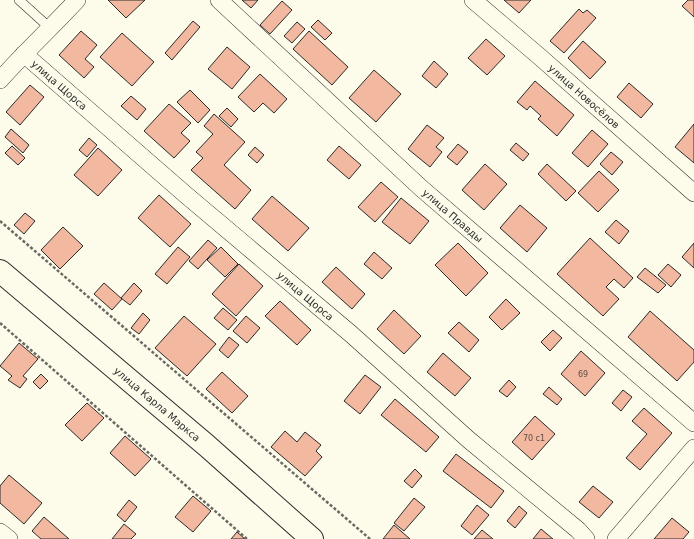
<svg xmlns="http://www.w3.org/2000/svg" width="694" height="539" font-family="'DejaVu Sans',sans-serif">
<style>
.building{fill:#f2b8a0;stroke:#2b2b2b}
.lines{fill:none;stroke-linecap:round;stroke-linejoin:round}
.lane-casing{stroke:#2b2b2b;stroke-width:10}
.street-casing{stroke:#2b2b2b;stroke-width:18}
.secondary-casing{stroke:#2b2b2b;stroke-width:24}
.path{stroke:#6a6964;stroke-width:2.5;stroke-dasharray:3 2;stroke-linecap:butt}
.lane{stroke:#fdfbea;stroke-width:9}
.street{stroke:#fdfbea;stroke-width:17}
.secondary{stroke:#fdfbea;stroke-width:22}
.labels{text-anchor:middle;stroke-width:3;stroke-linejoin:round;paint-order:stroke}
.number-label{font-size:8px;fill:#5d4e48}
.street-label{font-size:10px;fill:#2b2b2b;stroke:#fdfbea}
</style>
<rect width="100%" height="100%" fill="#fdfbea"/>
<g class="building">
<path d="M108,0H145L126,18Z"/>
<path d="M242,0H258L251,8Z"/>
<path d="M504,0H531L519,13Z"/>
<path d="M688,0H694V17L682,6Z"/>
<path d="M282,1L292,10L270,34L260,25Z"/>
<path d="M579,9L583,13L587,10L596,18L564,53L550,41Z"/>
<path d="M318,20L332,33L325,40L311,27Z"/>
<path d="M193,21L200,27L172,60L165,53Z"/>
<path d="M297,22L305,29L292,43L284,36Z"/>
<path d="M81,31L97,45L85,59L94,67L84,78L59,55Z"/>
<path d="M309,31L348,67L332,85L293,49Z"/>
<path d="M122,33L154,62L132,86L100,57Z"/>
<path d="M486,39L505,56L487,75L468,58Z"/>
<path d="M583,41L606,62L590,79L568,58Z"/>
<path d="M227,47L250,67L232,89L208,69Z"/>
<path d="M434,61L448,74L436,88L422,76Z"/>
<path d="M374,70L401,94L376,122L349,98Z"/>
<path d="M260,74L287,99L274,113L263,103L254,112L238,97Z"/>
<path d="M535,81L574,115L557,136L538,119L541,116L530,106L527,110L517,102Z"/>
<path d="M629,83L653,104L641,118L617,97Z"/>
<path d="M30,85L44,97L20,125L6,112Z"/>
<path d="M190,90L210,110L198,123L177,102Z"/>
<path d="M131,96L146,109L137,120L121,106Z"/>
<path d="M169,104L191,123L181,133L190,141L174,158L144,131Z"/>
<path d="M227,108L238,119L231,127L219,116Z"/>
<path d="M214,114L245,142L224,165L251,190L235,209L191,170L203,158L196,152L213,134L204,126Z"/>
<path d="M694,124V163L675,147Z"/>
<path d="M427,125L444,138L436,147L442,152L430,167L408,149Z"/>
<path d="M11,129L29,145L23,153L5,137Z"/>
<path d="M592,130L608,144L588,167L572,153Z"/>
<path d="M89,138L97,145L87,157L79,150Z"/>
<path d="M516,143L529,154L523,161L510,150Z"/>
<path d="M458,144L468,152L457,165L447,157Z"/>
<path d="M12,146L25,158L18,165L5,153Z"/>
<path d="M339,146L361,165L349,179L327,160Z"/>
<path d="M255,147L264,155L257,163L248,155Z"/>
<path d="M98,148L122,170L98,196L74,175Z"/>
<path d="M611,152L623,162L612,175L600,164Z"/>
<path d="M485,164L507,184L484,210L462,190Z"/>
<path d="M547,164L576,191L566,201L538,174Z"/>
<path d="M599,171L619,190L598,212L578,193Z"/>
<path d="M381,182L398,197L375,222L358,207Z"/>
<path d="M159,195L191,224L170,247L138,218Z"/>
<path d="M272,196L309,228L288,251L252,219Z"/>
<path d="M401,198L429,221L410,244L382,222Z"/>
<path d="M520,205L547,228L527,252L500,228Z"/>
<path d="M25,213L35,221L24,234L14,225Z"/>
<path d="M616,220L629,231L619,244L605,232Z"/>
<path d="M63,227L83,246L60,269L41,250Z"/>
<path d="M590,238L633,278L624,288L614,279L606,287L619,299L603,316L557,274Z"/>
<path d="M208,240L217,248L198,269L189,261Z"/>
<path d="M458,243L488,273L466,296L435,265Z"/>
<path d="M694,243V268L682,257Z"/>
<path d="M178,247L190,257L167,284L155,274Z"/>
<path d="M221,247L238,264L225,277L207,260Z"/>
<path d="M374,252L392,268L382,279L364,264Z"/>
<path d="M239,264L263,286L236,316L212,294Z"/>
<path d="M668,264L681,275L671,287L658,275Z"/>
<path d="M336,267L365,294L352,309L322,282Z"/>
<path d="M645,268L666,285L658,293L637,277Z"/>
<path d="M104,283L122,299L112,310L94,294Z"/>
<path d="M134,283L142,291L130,305L121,298Z"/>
<path d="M506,299L520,313L502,330L489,317Z"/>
<path d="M280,301L311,330L297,345L265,316Z"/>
<path d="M223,308L237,320L228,330L214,318Z"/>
<path d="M394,310L421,336L404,354L377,329Z"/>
<path d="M650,311L694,350V362L677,381L628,337Z"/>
<path d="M143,313L150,320L139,334L131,328Z"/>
<path d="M184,316L216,344L187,376L155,348Z"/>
<path d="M246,316L260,328L247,343L233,331Z"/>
<path d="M459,322L479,340L469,352L448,333Z"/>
<path d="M553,330L562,338L550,351L541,342Z"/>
<path d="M229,337L239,345L228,358L219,350Z"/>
<path d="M19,343L38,359L23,376L27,379L20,388L8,380L12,376L0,366Z"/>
<path d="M581,351L605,373L585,396L561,374Z"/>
<path d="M443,353L471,378L455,396L427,372Z"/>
<path d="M222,372L248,396L232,413L206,389Z"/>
<path d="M41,374L48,381L40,389L33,382Z"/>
<path d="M365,375L381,387L360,414L344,401Z"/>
<path d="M509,380L516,387L507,397L499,391Z"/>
<path d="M549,387L562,399L557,405L543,394Z"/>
<path d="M623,390L632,397L621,411L612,403Z"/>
<path d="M395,399L439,437L426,452L381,415Z"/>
<path d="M87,403L104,418L82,441L65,425Z"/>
<path d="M644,408L672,433L640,470L626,458L647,434L632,421Z"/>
<path d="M535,416L555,434L532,460L512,442Z"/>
<path d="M285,431L297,442L305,432L321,445L316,451L322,457L305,476L271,447Z"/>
<path d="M125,436L151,459L135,476L110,453Z"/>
<path d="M456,454L504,491L491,508L443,471Z"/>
<path d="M415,469L422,476L412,488L404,481Z"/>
<path d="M9,475L42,503L24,524L0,503V486Z"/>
<path d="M593,486L613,502L599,518L579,502Z"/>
<path d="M193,496L211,511L193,532L175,517Z"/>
<path d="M414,498L425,507L404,531L394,523Z"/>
<path d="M129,500L137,507L125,522L117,515Z"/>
<path d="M477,505L489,515L472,535L461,526Z"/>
<path d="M519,506L527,513L515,528L507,521Z"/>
<path d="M44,517L69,539H41L32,531Z"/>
<path d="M672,518L689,532L683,539H654Z"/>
<path d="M124,524L136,534L131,539H112Z"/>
<path d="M394,525L410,539H383Z"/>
<path d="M541,529L553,539H533Z"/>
<path d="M482,530L493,539H474Z"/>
<path d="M237,532L245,539H231Z"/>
</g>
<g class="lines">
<defs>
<path id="lane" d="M19,0L51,29"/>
<g id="street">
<path id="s1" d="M219,0L421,188L694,423"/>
<path id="s2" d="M473,0L540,57L694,193"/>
<path id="s3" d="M24,54L186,195L351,334L469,440L578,530L586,539"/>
<path d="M0,80C25,52 52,27 77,0"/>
<path d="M0,532L9,539"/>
<path d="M616,539L694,448"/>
</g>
<g id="secondary">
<path id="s4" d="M0,271L206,445L312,539"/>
</g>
</defs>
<use href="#lane" class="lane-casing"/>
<use href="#street" class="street-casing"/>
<use href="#secondary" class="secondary-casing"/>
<g class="path">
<path d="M0,221L370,539"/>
<path d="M0,323L247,539"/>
</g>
<use href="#lane" class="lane"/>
<use href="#street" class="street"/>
<use href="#secondary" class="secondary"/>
</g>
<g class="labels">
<g class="number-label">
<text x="583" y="377">69</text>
<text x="534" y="441">70 с1</text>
</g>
<g class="street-label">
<text dy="4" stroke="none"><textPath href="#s3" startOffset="47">улица Щорса</textPath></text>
<text dy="4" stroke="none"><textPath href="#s2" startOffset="147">улица Новосёлов</textPath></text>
<text dy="4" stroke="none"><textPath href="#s1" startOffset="318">улица Правды</textPath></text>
<text dy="4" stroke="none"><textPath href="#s3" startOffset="371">улица Щорса</textPath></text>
<text dy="4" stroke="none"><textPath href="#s4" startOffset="206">улица Карла Маркса</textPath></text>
</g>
</g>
</svg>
